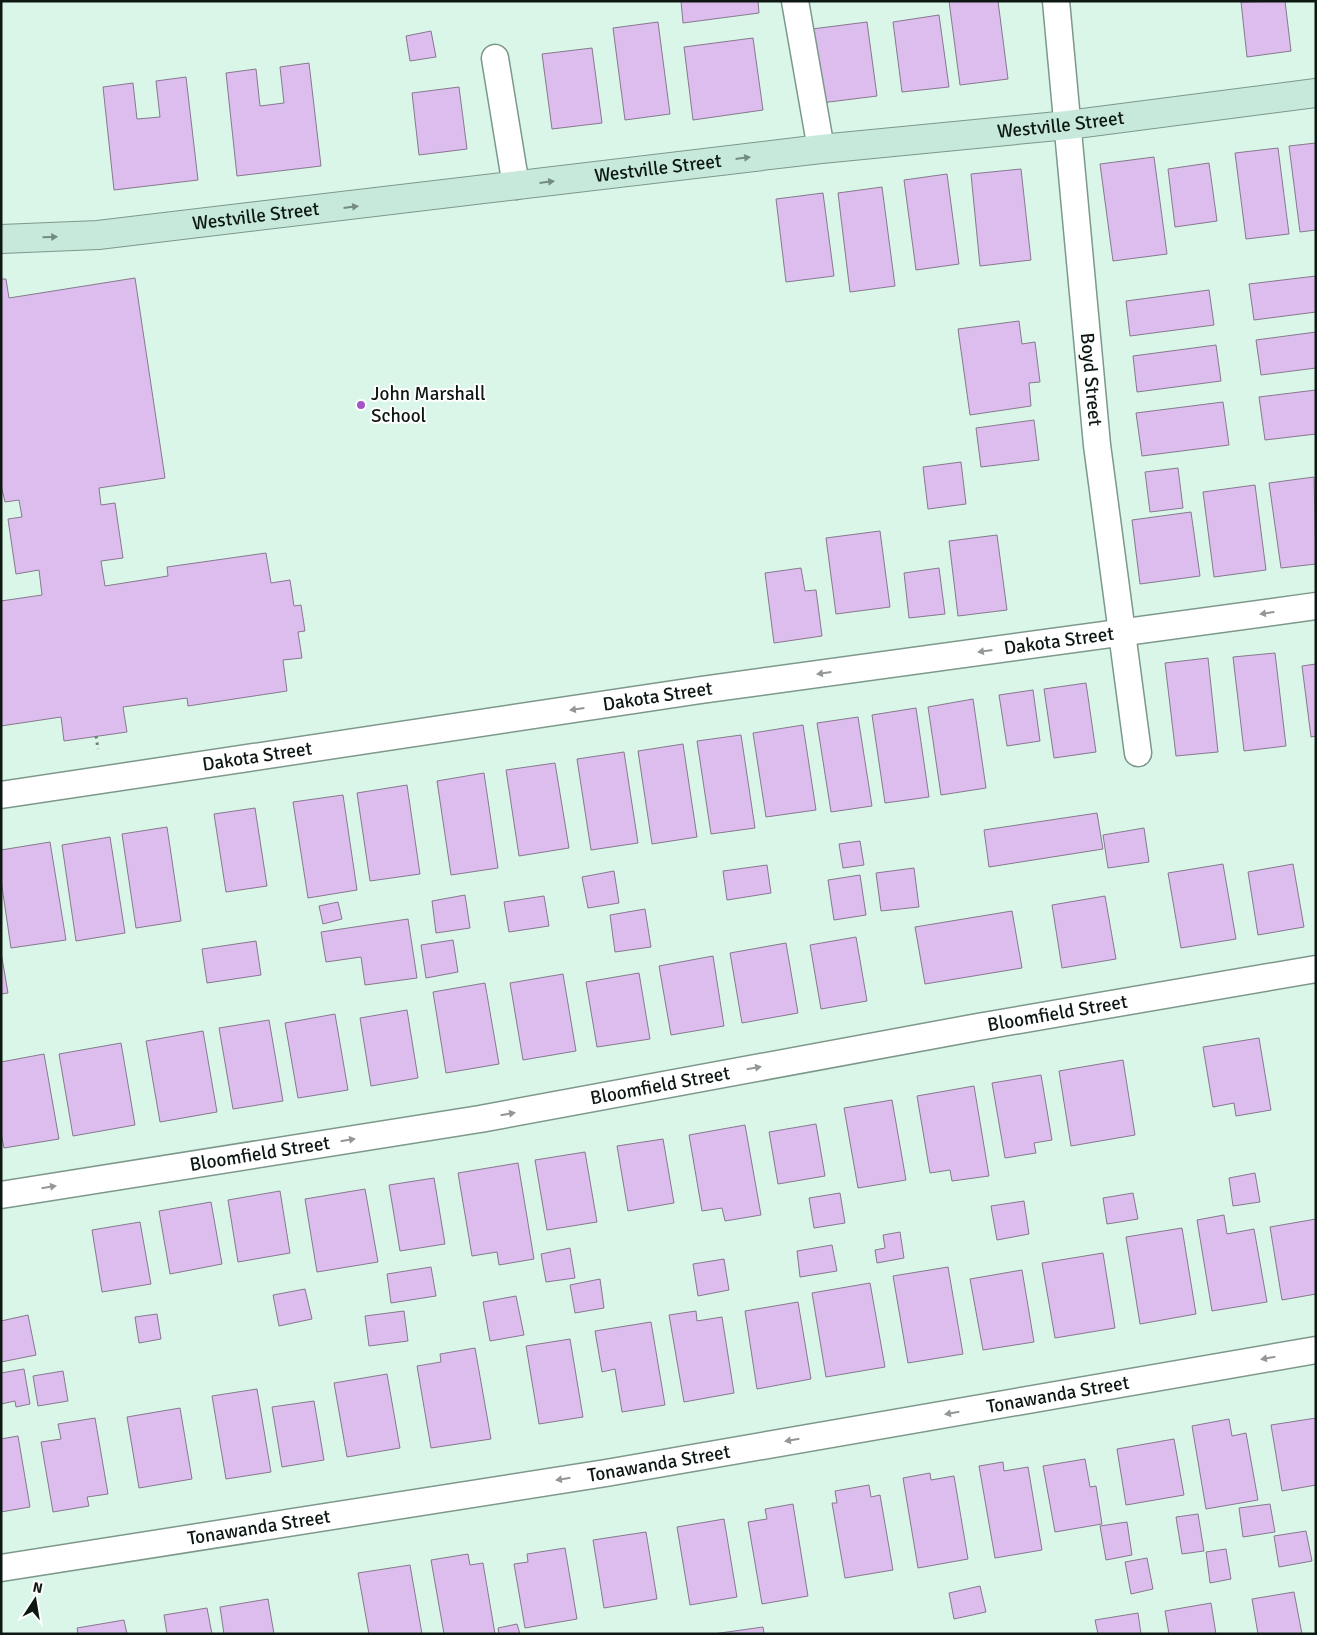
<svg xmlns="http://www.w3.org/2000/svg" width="1317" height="1635" font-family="Signika,sans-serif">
	<rect width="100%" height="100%" fill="#d9f6e8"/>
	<g fill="#dcbded" stroke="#87798e">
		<polygon points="681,1 758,1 759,13 683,23"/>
		<polygon points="949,1 998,1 1008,79 960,85"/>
		<polygon points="1285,1 1291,51 1247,57 1241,2"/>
		<polygon points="939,15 949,87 902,92 893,22"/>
		<polygon points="658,22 670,114 625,120 613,28"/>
		<polygon points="867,22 877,96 821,103 812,29"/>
		<polygon points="431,31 436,57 410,61 406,36"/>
		<polygon points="753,38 763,110 693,120 684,47"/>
		<polygon points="592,48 602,123 552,129 542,54"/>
		<polygon points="309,63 321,166 237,176 226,73 256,69 260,106 284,103 280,67"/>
		<polygon points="186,77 198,180 114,190 103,87 133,83 137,119 149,118 160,117 156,81"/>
		<polygon points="459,87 467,149 419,155 412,93"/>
		<polygon points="1316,143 1316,230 1300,232 1289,146"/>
		<polygon points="1278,148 1289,234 1246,239 1235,153"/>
		<polygon points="1154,157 1167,254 1113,261 1100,164"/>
		<polygon points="1209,163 1217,221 1175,227 1168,169"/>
		<polygon points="1021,169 1031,260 980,266 971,174"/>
		<polygon points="947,174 959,264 916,270 904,180"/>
		<polygon points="882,187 895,286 850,292 838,193"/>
		<polygon points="823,193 834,276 786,282 776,199"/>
		<polygon points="1316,276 1316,312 1254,320 1249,284"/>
		<polygon points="135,278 165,478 99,488 101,505 115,503 123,558 101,561 105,586 168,576 167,567 266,553 271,583 290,580 294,606 301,605 305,631 298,632 302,658 283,660 287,691 188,706 187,698 123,707 127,732 64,741 61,717 1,726 1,601 42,595 39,570 16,574 8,519 22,517 19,500 5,502 1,485 1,279 6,279 9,298"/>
		<polygon points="1209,290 1214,325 1130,336 1126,301"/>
		<polygon points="1019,321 1022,344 1035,342 1040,382 1029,383 1031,406 970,415 958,329"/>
		<polygon points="1316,332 1316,368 1261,375 1256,340"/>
		<polygon points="1216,345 1221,381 1137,392 1133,356"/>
		<polygon points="1316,390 1316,434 1265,440 1259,397"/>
		<polygon points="1223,402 1229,445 1142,456 1136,413"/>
		<polygon points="1034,420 1039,460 981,467 976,428"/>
		<polygon points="961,462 966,504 928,509 923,467"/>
		<polygon points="1178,468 1183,508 1150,512 1145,472"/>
		<polygon points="1314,477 1316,564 1281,568 1269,483"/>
		<polygon points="1255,485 1266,570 1214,577 1203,492"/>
		<polygon points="1191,512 1200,576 1140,584 1132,520"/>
		<polygon points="880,531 890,607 836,614 826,538"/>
		<polygon points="997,535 1007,610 958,616 949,541"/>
		<polygon points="801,568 805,591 816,590 822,636 774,643 765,573"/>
		<polygon points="939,568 945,614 909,618 904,573"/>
		<polygon points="1275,653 1286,746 1244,751 1233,657"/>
		<polygon points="1208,658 1218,752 1176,756 1165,663"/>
		<polygon points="1316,664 1316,736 1311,737 1302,666"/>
		<polygon points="1086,683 1096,752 1054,758 1044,689"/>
		<polygon points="1033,690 1040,741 1007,746 999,695"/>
		<polygon points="973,699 986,788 941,795 928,707"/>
		<polygon points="916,708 929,797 885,803 872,715"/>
		<polygon points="858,717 872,806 831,812 817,723"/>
		<polygon points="803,725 816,810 766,817 753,733"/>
		<polygon points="741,735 755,828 711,834 697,741"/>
		<polygon points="683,744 697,837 652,844 638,751"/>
		<polygon points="624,752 638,843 591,850 577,759"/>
		<polygon points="555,763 569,848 519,856 506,770"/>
		<polygon points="484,773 498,868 451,875 437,781"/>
		<polygon points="407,785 420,874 370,881 357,793"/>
		<polygon points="343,795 357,890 308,898 293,802"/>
		<polygon points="255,808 267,886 226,892 214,814"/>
		<polygon points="1097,813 1103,849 989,867 984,830"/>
		<polygon points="167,827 181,921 136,928 122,834"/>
		<polygon points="1144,828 1149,862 1108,868 1103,835"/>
		<polygon points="110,837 125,933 76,941 62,845"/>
		<polygon points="860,841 864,865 843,868 839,844"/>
		<polygon points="50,842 66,940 11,948 1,880 1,850"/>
		<polygon points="1223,864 1236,939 1181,948 1168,873"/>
		<polygon points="1293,864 1304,927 1258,935 1248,872"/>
		<polygon points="767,865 771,893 727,900 723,871"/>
		<polygon points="914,868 919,907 881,911 876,873"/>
		<polygon points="614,871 619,903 588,908 582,877"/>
		<polygon points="860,875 866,915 834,920 828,880"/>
		<polygon points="465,895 470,928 436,933 432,901"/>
		<polygon points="544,896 549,926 509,932 504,902"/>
		<polygon points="1105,896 1116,959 1062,968 1052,905"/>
		<polygon points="338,902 342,919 323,924 319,906"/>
		<polygon points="645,909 651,947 615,952 610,915"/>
		<polygon points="1012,911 1022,968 925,984 915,927"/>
		<polygon points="408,919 417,978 365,985 361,957 326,962 321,932"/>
		<polygon points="856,937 867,1001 821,1009 810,945"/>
		<polygon points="453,940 458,972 426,978 421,945"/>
		<polygon points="256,941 261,975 207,983 202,949"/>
		<polygon points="786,943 798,1013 742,1023 730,953"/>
		<polygon points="1,952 8,993 1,994"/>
		<polygon points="713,956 724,1026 671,1035 659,966"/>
		<polygon points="639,973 650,1039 597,1047 586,982"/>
		<polygon points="563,974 576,1051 523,1060 510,983"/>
		<polygon points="485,983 499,1064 446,1073 433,992"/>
		<polygon points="407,1010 418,1078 371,1086 360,1018"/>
		<polygon points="335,1014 348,1090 298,1098 285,1023"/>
		<polygon points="269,1020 283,1101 233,1109 219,1028"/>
		<polygon points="203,1031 217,1112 160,1122 146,1041"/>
		<polygon points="1259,1038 1271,1110 1236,1116 1234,1103 1213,1107 1203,1047"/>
		<polygon points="121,1043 135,1125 73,1136 59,1054"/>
		<polygon points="44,1054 59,1139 4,1148 1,1133 1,1062"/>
		<polygon points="1123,1060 1135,1135 1071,1146 1059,1071"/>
		<polygon points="1041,1075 1052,1140 1034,1143 1036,1153 1005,1158 992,1083"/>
		<polygon points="974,1086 989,1176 952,1181 950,1170 930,1173 917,1096"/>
		<polygon points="892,1100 906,1180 858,1188 844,1108"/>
		<polygon points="816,1124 825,1176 778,1184 769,1132"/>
		<polygon points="745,1125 761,1215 725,1221 722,1208 702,1211 689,1135"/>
		<polygon points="663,1139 674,1203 628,1211 617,1146"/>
		<polygon points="585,1152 597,1222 547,1230 535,1160"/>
		<polygon points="518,1163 534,1259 499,1265 497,1252 472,1256 458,1173"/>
		<polygon points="1255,1173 1260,1202 1233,1206 1229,1178"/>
		<polygon points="434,1178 445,1244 400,1251 389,1185"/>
		<polygon points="365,1189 378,1262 317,1272 305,1199"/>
		<polygon points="280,1191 290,1253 238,1262 228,1200"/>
		<polygon points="840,1193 845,1223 814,1228 809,1198"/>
		<polygon points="1133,1193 1138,1219 1107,1224 1103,1198"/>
		<polygon points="1024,1201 1029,1234 997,1240 991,1206"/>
		<polygon points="211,1202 222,1264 170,1274 159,1211"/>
		<polygon points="1224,1215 1227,1234 1254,1229 1267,1302 1212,1311 1197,1220"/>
		<polygon points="1316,1219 1316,1294 1282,1300 1270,1227"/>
		<polygon points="140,1222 151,1284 102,1292 92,1230"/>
		<polygon points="1182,1228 1196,1314 1140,1324 1126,1237"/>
		<polygon points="900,1232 904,1258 877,1263 875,1250 885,1248 883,1235"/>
		<polygon points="832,1245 837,1271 800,1277 797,1251"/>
		<polygon points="570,1248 575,1278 546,1282 541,1254"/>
		<polygon points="1103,1253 1115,1328 1055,1338 1042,1263"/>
		<polygon points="724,1259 729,1290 698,1296 693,1264"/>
		<polygon points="431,1267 436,1296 391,1303 387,1274"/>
		<polygon points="948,1267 963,1354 908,1363 893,1276"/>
		<polygon points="1022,1270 1034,1342 983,1350 970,1279"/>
		<polygon points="600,1279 604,1308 575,1313 570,1285"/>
		<polygon points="870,1283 885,1367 826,1377 812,1293"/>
		<polygon points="305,1289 312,1319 279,1326 273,1295"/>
		<polygon points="516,1296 524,1335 490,1341 483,1302"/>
		<polygon points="798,1302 811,1379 757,1389 745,1311"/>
		<polygon points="404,1311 408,1341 369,1346 365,1316"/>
		<polygon points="696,1311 697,1321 722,1317 734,1393 684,1402 669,1315"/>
		<polygon points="157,1314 161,1339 139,1343 135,1317"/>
		<polygon points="28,1315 36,1355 1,1362 1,1321"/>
		<polygon points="651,1322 665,1405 622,1412 615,1369 602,1372 595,1331"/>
		<polygon points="570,1339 583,1417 539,1424 526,1346"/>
		<polygon points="475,1348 491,1439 431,1448 417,1366 441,1362 440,1354"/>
		<polygon points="24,1369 30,1404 16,1407 15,1401 1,1404 1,1373"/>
		<polygon points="63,1371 68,1401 38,1406 33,1376"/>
		<polygon points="387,1374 400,1448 347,1457 334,1383"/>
		<polygon points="257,1389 271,1472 226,1479 212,1396"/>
		<polygon points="314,1401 324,1460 282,1467 272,1407"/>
		<polygon points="180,1408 192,1479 139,1488 127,1417"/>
		<polygon points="95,1418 108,1494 87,1497 89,1506 53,1512 41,1442 61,1439 58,1424"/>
		<polygon points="1316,1418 1316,1485 1282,1491 1271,1425"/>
		<polygon points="1229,1419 1232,1436 1246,1433 1258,1500 1206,1509 1192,1426"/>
		<polygon points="18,1436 30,1507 1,1512 1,1439"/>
		<polygon points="1174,1439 1184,1495 1126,1505 1117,1449"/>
		<polygon points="1085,1459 1090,1487 1096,1486 1102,1524 1055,1532 1043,1466"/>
		<polygon points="1003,1462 1004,1471 1028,1467 1042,1550 995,1558 979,1466"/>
		<polygon points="930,1473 931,1480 954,1476 968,1559 918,1568 903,1478"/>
		<polygon points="869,1485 871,1497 880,1495 893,1570 845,1578 832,1503 837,1503 835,1491"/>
		<polygon points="793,1504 808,1596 762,1604 748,1522 767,1519 765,1509"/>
		<polygon points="1270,1504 1275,1532 1243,1537 1239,1508"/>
		<polygon points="1198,1514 1204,1551 1182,1554 1176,1517"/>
		<polygon points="724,1519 737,1597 690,1605 677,1527"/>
		<polygon points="1127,1522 1132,1555 1106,1560 1100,1526"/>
		<polygon points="1306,1531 1312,1561 1279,1567 1274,1536"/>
		<polygon points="646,1532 657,1599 604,1608 593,1540"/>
		<polygon points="565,1548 577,1619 525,1628 514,1564 528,1562 527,1554"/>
		<polygon points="1226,1549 1231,1579 1210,1583 1206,1552"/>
		<polygon points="468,1554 470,1565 483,1563 495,1634 444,1634 431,1560"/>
		<polygon points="1147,1558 1153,1589 1131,1594 1125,1562"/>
		<polygon points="410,1565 422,1634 369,1634 358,1573"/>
		<polygon points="980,1586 986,1612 954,1619 949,1593"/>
		<polygon points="1294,1592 1302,1634 1258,1634 1252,1599"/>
		<polygon points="268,1599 274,1634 224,1634 220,1607"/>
		<polygon points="1211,1603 1216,1634 1169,1634 1165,1611"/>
		<polygon points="207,1608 212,1634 167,1634 164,1615"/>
		<polygon points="1138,1613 1141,1634 1098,1634 1095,1620"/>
		<polygon points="124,1620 127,1634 78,1634 77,1628"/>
		<polygon points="517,1624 520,1634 499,1634 498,1628"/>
		<polygon points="763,1627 764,1634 713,1634"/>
	</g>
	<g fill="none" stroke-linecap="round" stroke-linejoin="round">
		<g stroke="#7d988b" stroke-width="29">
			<g id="street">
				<polyline points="795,1 821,149"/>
				<path id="s1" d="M1056 1 1097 445 1138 753"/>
				<polyline points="495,58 516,186"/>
				<path id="s2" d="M1 795 701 690 1316 606"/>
				<path id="s3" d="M1 1195 480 1119 978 1027 1316 969"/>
				<path id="s4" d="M1 1568 606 1473 1316 1350"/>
			</g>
		</g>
		<g stroke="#7d988b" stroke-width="30">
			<g id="secondary">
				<path id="s5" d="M1 239 98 235 821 149 1068 125 1316 93"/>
			</g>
		</g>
		<polyline stroke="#6c7f76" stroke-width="3" stroke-dasharray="2.5 4" stroke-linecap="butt" points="96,736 98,749"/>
		<use href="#street" stroke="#fff" stroke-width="26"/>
		<use href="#secondary" stroke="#c6e9dc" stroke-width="28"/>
	</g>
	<defs><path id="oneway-solid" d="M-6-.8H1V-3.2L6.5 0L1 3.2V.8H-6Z" transform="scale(1.25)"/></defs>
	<g fill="#738b82">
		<use href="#oneway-solid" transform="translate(743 158) rotate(-7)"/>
		<use href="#oneway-solid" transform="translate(547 182) rotate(-7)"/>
		<use href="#oneway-solid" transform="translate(351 207) rotate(-7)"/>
		<use href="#oneway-solid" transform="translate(50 237) rotate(-2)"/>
	</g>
	<g fill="#939795">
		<use href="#oneway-solid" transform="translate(1267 613) rotate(172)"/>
		<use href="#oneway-solid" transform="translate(985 651) rotate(172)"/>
		<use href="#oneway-solid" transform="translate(824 673) rotate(172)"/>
		<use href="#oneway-solid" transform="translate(577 709) rotate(172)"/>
		<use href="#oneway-solid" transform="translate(754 1068) rotate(-10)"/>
		<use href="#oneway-solid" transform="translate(508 1114) rotate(-10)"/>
		<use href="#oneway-solid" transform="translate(348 1140) rotate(-9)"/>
		<use href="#oneway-solid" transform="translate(49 1187) rotate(-9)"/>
		<use href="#oneway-solid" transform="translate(1268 1358) rotate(170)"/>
		<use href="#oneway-solid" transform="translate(952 1413) rotate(170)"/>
		<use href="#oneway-solid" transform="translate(792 1440) rotate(170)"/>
		<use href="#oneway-solid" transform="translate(563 1479) rotate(171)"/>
	</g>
	<circle fill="#a355c7" stroke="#fff" stroke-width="2" cx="361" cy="405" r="5"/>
	<g text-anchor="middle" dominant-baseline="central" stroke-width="4" stroke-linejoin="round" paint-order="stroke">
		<g font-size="19" fill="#0e1813" stroke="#fff">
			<text stroke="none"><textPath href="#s5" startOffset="1066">Westville Street</textPath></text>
			<text stroke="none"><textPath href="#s5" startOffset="661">Westville Street</textPath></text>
			<text stroke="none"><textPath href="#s5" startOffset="256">Westville Street</textPath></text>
			<text stroke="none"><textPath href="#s1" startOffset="380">Boyd Street</textPath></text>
			<text stroke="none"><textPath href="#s2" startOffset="1069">Dakota Street</textPath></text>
			<text stroke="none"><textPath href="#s2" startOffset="664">Dakota Street</textPath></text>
			<text stroke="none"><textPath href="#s2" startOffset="259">Dakota Street</textPath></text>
			<text stroke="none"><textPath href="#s3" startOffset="1072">Bloomfield Street</textPath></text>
			<text stroke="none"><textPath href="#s3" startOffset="668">Bloomfield Street</textPath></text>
			<text stroke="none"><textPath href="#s3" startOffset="262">Bloomfield Street</textPath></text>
			<text stroke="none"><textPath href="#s4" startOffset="1071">Tonawanda Street</textPath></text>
			<text stroke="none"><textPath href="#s4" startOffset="666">Tonawanda Street</textPath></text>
			<text stroke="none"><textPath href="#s4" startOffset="261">Tonawanda Street</textPath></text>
		</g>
		<g font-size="19" fill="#0e1813" stroke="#fff" text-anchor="start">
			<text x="371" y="394">John Marshall<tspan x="371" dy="22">School</tspan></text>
		</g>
	</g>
	<rect width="1317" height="1635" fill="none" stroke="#0e1813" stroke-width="5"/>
	<g transform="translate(35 1600) rotate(12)" stroke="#ffffff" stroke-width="4" paint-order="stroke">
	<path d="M0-4L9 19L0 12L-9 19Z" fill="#0e1813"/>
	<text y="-8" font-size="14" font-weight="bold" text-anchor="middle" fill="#0e1813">N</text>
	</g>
</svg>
